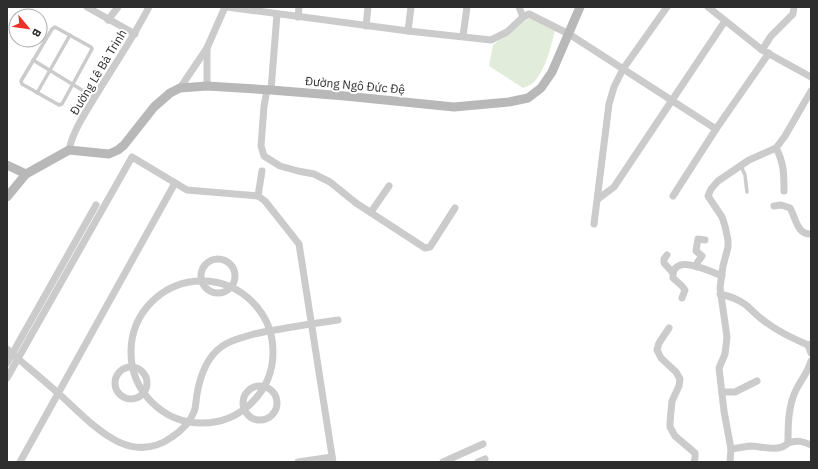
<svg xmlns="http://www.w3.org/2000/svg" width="818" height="469" font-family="'IBM Plex Sans',sans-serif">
	<rect width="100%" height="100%" fill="#fff"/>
	<path fill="#e2ecdb" d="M530 18 555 30C551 47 546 69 534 82 531 85 527 86 523 88L489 66 493 45 522 22Z"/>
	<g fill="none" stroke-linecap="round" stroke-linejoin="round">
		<g stroke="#cbcbcb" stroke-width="3.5">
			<polygon points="55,27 91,47 92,49 62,104 59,105 22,84 21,81 52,29"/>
			<polyline points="33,60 95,98"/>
			<polyline points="37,93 70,35"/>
			<polyline points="741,166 745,175 747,192"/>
		</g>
		<g stroke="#cbcbcb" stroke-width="7">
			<polyline points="87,7 135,34"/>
			<polyline points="227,7 408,31 491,40 507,32 523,17 529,14 569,34 716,129"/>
			<polyline points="519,7 523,17"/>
			<polyline points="708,7 762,50 811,77"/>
			<polyline points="298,17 299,7"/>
			<polyline points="108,20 118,7"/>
			<polyline points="366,26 368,7"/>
			<polyline points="408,31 411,7"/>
			<polyline points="463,36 467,7"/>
			<polyline points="207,48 207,86"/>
			<polyline points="762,50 771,36 793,14 794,7"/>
			<polyline points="180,88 207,48 225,7"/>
			<polyline points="267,90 264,106 261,146 264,156 280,166 298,171 314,174 330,182 356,203 425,248 430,247 455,208"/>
			<polyline points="271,90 277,14"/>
			<path d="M776 148C784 163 784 174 784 191"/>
			<path d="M69 150C73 131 85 113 95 97 113 67 133 38 149 7"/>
			<polyline points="258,196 262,171"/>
			<polyline points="673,196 716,129 769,53"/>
			<polyline points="598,199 614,187 725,21"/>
			<path d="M774 206 781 205 790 208C796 218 797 235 811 234"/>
			<polyline points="371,212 389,186"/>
			<polyline points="594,224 609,104 614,87 623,69 667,7"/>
			<polyline points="667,255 664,259 664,263 673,273"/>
			<circle cx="218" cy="276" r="17"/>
			<polyline points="697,267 697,263 702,256 696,251 698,239 705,240"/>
			<circle cx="202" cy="352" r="71"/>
			<path d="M720 294C729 296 738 299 746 305 753 311 759 318 767 323 779 332 794 339 808 345L811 344"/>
			<path d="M682 298 685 290 682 286 673 278C671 252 710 271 722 276"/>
			<polyline points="669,328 659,343 657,350 661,358 676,372 680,379 679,386 672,401 670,422 670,427 675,436 695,453 695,458 694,462"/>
			<polyline points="808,345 811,353"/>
			<path d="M7 349C24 364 41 378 58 393 89 420 127 469 172 437 181 431 190 422 194 412 196 407 196 400 197 394 200 377 206 358 221 347 231 339 242 338 254 334 282 328 310 324 338 320"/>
			<polyline points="7,363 96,205"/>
			<circle cx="131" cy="383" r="16"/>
			<polyline points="7,378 132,157 187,190 258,196 265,201 299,244 333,462"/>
			<circle cx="260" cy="403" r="17"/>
			<polyline points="722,392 735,392 757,381"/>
			<path d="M788 443C797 440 802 441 811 445"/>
			<path d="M731 449C737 448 744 447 750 446 763 446 778 453 788 443 788 426 788 406 796 390 801 380 808 372 811 361"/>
			<polyline points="20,462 175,183"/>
			<polyline points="298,462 332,457"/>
			<polyline points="443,462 483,444"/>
			<polyline points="478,462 485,459"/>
			<polyline points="730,462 731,449 724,411 719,368 725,354 727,337 720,288 723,266 728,247 728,240 725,226 722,217 708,196 711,189 718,181 749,160 776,148 785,136 811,91"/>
		</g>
		<g stroke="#b8b8b8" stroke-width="9">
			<polyline points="7,165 26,174"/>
			<polyline points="7,197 26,174 69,150 109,154 118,150 124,145 154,107 170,93 180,88 207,86 271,90 345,96 454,107 509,102 528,98 541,88 552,72 580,7"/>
		</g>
	</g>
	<g text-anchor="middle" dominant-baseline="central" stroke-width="4" stroke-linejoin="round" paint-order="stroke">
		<g font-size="12" fill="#2e2e2e" stroke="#fff">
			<text transform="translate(98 72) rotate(-59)">Đường Lê Bá Trinh</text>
			<text transform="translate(355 85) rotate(5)">Đường Ngô Đức Đệ</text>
		</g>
	</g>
	<rect width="818" height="469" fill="none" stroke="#2e2e2e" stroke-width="16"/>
	<g transform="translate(28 28) rotate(119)"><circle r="19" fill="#ffffff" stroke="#ababab"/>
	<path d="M0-3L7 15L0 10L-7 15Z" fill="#ec3129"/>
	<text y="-6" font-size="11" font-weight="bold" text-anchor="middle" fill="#2e2e2e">B</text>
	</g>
</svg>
